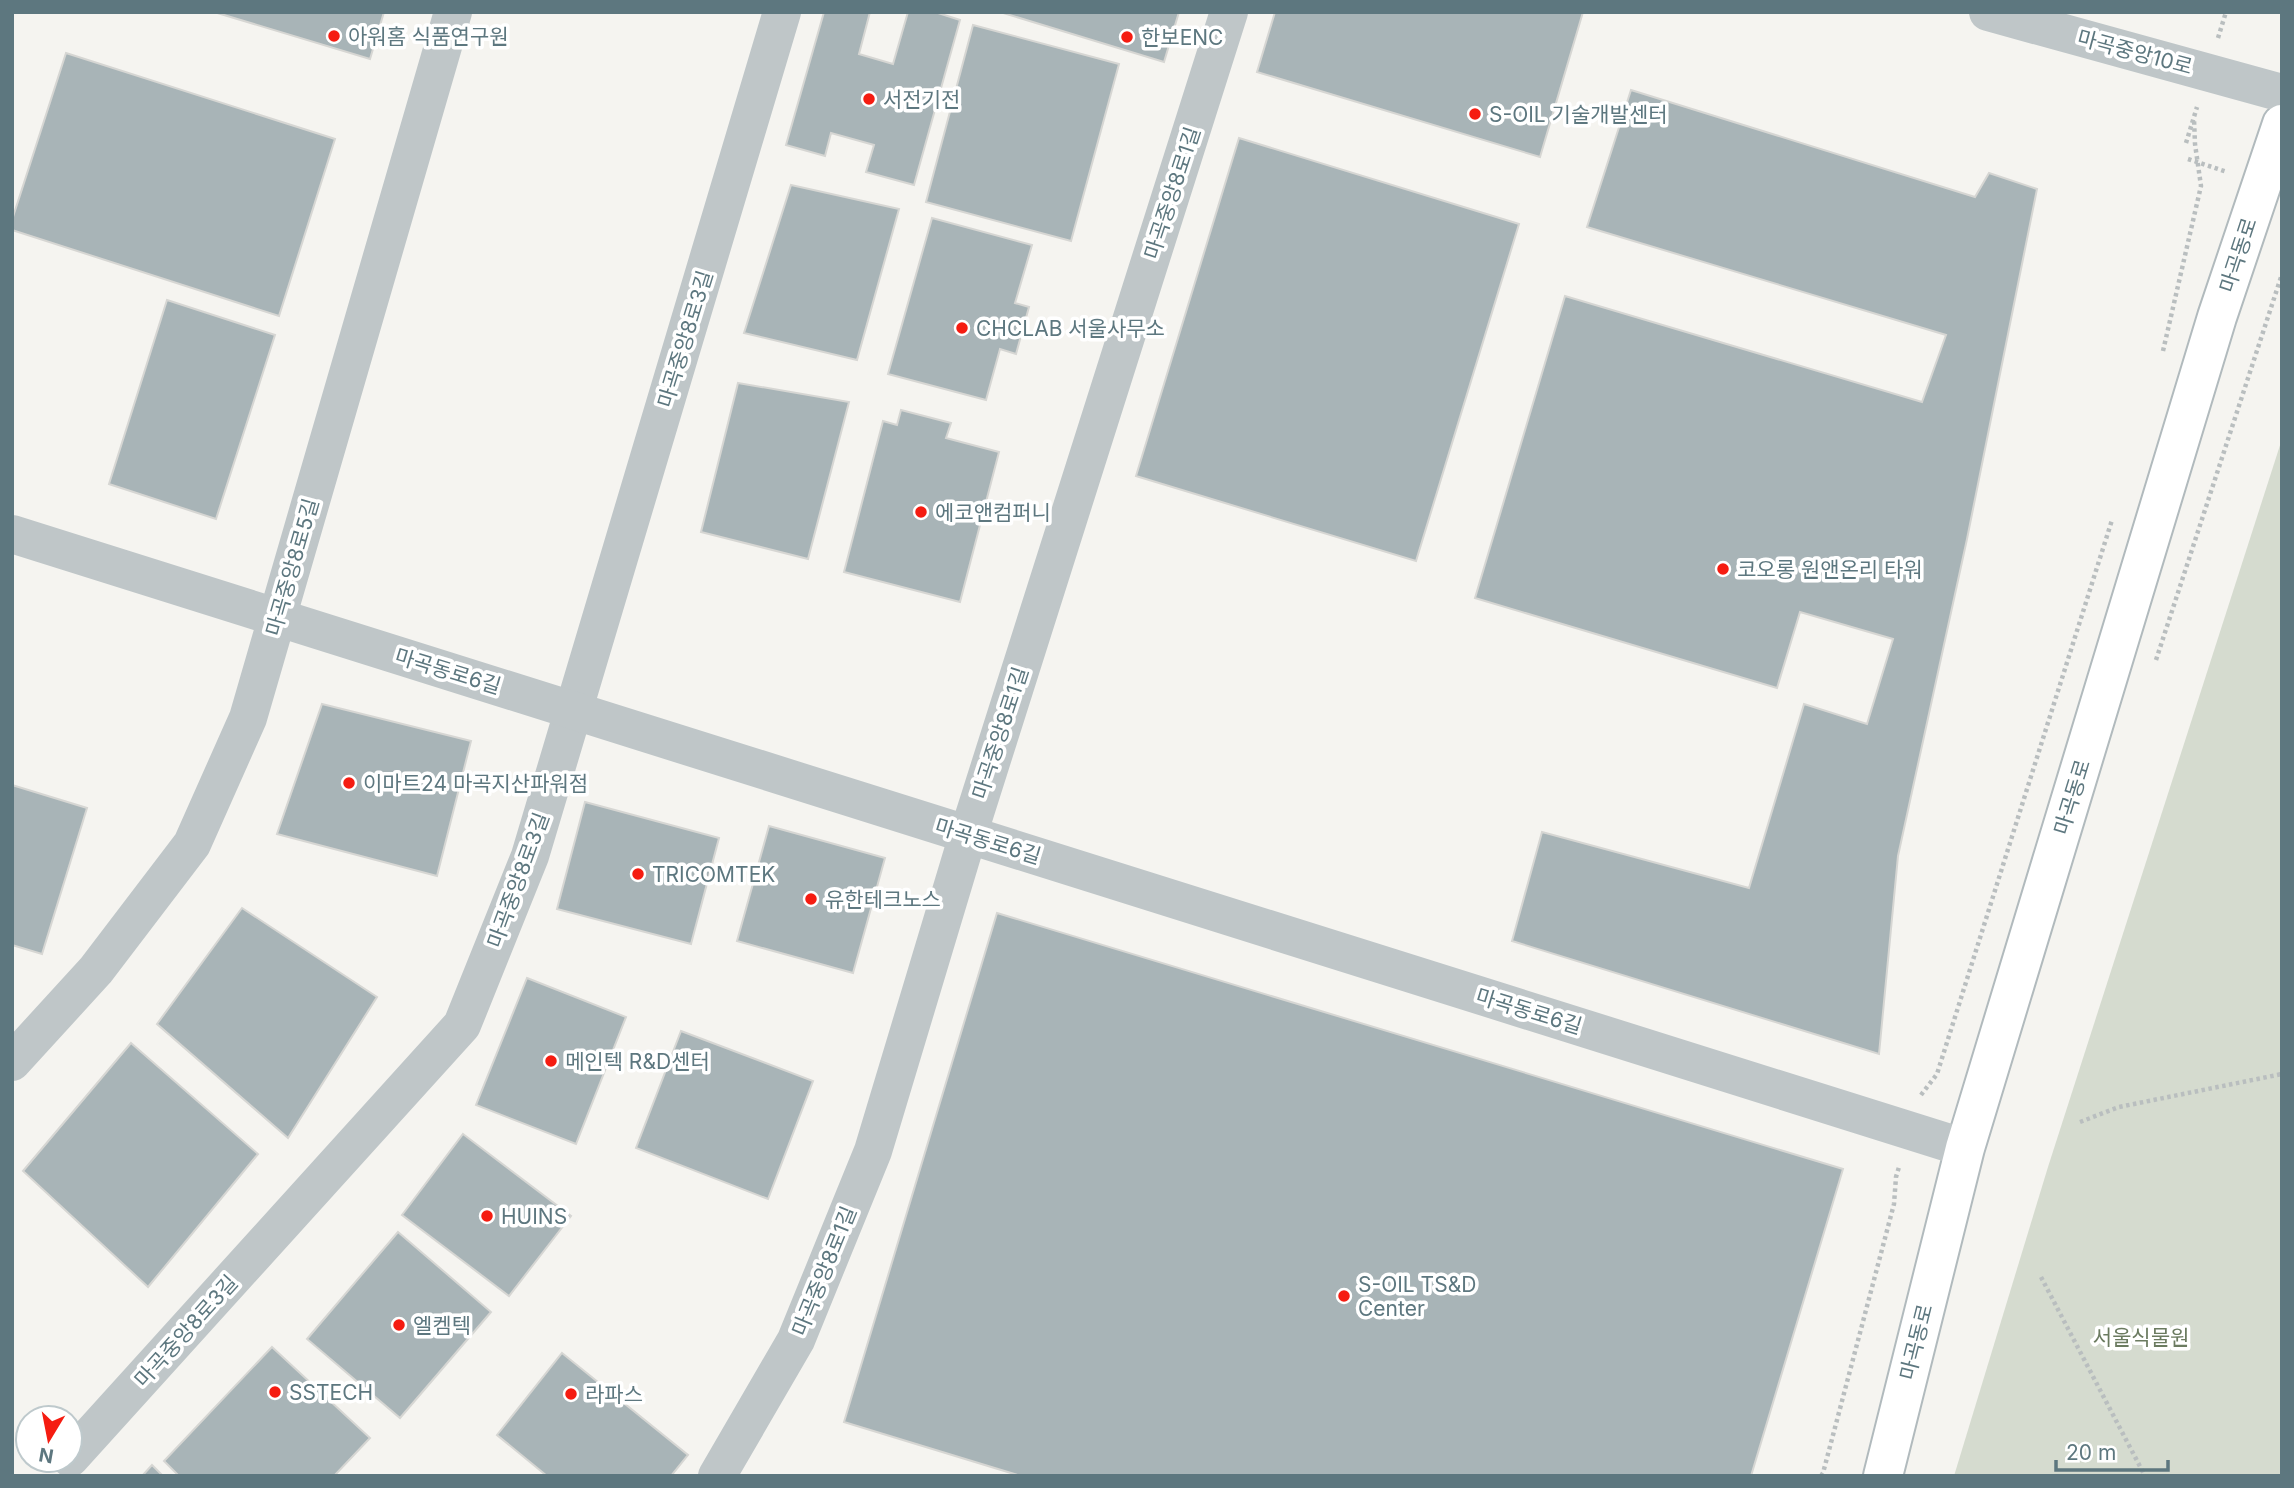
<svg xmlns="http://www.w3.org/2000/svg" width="2294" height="1488" font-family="Inter,'Noto Sans KR',sans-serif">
	<rect width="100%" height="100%" fill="#f5f4f0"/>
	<polygon fill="#d5dbcf" points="2282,439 2282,1476 1954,1476 2048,1167"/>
	<g fill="#a8b4b7" stroke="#d6d6d3" stroke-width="2">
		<polygon points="214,12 384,12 370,59"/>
		<polygon points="824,12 870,12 859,54 893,64 908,12 935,12 960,20 914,185 866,172 874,145 831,133 825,156 786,145"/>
		<polygon points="1000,12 1179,12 1164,62"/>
		<polygon points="1275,12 1583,12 1540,157 1257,72"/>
		<polygon points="973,25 1119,64 1071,241 926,202"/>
		<polygon points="66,53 335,139 279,316 12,230 12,220"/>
		<polygon points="1631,90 1975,197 1989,173 2037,189 1967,539 1898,856 1879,1054 1512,941 1542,832 1749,888 1804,704 1867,724 1893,639 1800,612 1777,688 1475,598 1565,296 1922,402 1946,335 1587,227"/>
		<polygon points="1239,138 1519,224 1416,561 1136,476"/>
		<polygon points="791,185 899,209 857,360 744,333"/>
		<polygon points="932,218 1032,245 1015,303 1029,307 1016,354 1000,349 986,400 888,374"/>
		<polygon points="167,300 275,335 216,519 109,484"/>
		<polygon points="738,383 849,402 808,559 701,532"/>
		<polygon points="901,410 951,423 946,438 999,452 960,602 844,572 883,421 897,425"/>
		<polygon points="322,704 471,741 437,876 277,834"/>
		<polygon points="12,785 87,808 42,954 12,945"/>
		<polygon points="585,802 719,838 691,944 557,909"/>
		<polygon points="769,826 885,858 853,973 737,941"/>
		<polygon points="242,908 377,997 288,1138 157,1024"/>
		<polygon points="997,913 1843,1169 1751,1476 1021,1476 844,1422"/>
		<polygon points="527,978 626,1017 576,1144 476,1105"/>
		<polygon points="681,1031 813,1081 768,1199 636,1148"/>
		<polygon points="131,1043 258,1154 148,1287 23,1171"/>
		<polygon points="463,1134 571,1216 509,1296 402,1215"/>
		<polygon points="398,1232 491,1312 400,1418 307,1339"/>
		<polygon points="272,1347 370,1438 334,1476 179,1476 164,1461"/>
		<polygon points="562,1353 688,1455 671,1476 547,1476 497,1435"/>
		<polygon points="152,1465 163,1476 142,1476"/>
	</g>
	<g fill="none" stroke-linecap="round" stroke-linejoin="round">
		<g stroke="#b1babd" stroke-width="42">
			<polyline id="secondary" points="1883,1476 1965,1148 2217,317 2282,124"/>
		</g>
		<g stroke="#b9bebf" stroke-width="4.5" stroke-dasharray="3.5 3.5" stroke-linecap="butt">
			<polyline points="2218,38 2226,12"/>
			<polyline points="2186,143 2197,107"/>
			<polyline points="2188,159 2227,172"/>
			<polyline points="2163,351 2201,186 2195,144 2194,119"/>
			<polyline points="2156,660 2282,274"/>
			<polyline points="1921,1095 1937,1074 2112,520"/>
			<polyline points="2080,1122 2119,1107 2282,1074"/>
			<polyline points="2041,1277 2145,1476"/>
			<polyline points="1821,1476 1823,1473 1894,1204 1896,1177 1899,1167"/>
		</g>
		<g stroke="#bfc6c8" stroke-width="38">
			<polyline points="12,1062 96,970 192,844 248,718 453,12"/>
			<polyline points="70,1458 462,1025 530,856 782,12"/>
		</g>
		<g stroke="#bfc6c8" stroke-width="38">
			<polyline points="1988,12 2282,93"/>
			<polyline points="12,534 1965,1148"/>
			<polyline points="717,1476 796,1340 873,1151 968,835 1229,12"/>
		</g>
		<use href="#secondary" stroke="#fff" stroke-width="38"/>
	</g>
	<g fill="#f51c11" stroke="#fff" stroke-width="2.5">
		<circle cx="334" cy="36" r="7"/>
		<circle cx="1127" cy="37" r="7"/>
		<circle cx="869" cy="99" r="7"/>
		<circle cx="1475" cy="114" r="7"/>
		<circle cx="962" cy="328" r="7"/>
		<circle cx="921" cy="512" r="7"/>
		<circle cx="1723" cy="569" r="7"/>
		<circle cx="349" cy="783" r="7"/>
		<circle cx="638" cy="874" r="7"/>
		<circle cx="811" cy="899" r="7"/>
		<circle cx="551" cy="1061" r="7"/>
		<circle cx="487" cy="1216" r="7"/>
		<circle cx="1344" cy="1296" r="7"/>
		<circle cx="399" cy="1325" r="7"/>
		<circle cx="275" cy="1392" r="7"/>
		<circle cx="571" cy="1394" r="7"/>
	</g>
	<g text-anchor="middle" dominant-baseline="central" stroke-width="7" stroke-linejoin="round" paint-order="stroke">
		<g font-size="21" fill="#5d777f" stroke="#fff" text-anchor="start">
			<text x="348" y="36">아워홈 식품연구원</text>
			<text x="1141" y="37">한보ENC</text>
			<text x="883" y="99">서전기전</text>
			<text x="1489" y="114">S-OIL 기술개발센터</text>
			<text x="976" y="328">CHCLAB 서울사무소</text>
			<text x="935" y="512">에코앤컴퍼니</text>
			<text x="1737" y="569">코오롱 원앤온리 타워</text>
			<text x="363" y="783">이마트24 마곡지산파워점</text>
			<text x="652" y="874">TRICOMTEK</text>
			<text x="825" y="899">유한테크노스</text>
			<text x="565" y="1061">메인텍 R&amp;D센터</text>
			<text x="501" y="1216">HUINS</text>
			<text x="1358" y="1284">S-OIL TS&amp;D<tspan x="1358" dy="24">Center</tspan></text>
			<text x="413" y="1325">엘켐텍</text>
			<text x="289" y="1392">SSTECH</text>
			<text x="585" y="1394">라파스</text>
		</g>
		<g font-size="21" fill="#5d777f" stroke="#fff">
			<text transform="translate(2135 52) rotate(15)">마곡중앙10로</text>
			<text transform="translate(1172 193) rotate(-72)">마곡중앙8로1길</text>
			<text transform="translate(2238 255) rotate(-72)">마곡동로</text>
			<text transform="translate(685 339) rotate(-73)">마곡중앙8로3길</text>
			<text transform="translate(292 567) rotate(-74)">마곡중앙8로5길</text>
			<text transform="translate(448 671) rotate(17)">마곡동로6길</text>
			<text transform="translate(1000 733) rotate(-72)">마곡중앙8로1길</text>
			<text transform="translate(2072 797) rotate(-73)">마곡동로</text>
			<text transform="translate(988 841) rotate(17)">마곡동로6길</text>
			<text transform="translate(518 880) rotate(-70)">마곡중앙8로3길</text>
			<text transform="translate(1529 1011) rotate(17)">마곡동로6길</text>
			<text transform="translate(824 1271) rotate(-68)">마곡중앙8로1길</text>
			<text transform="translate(186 1331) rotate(-48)">마곡중앙8로3길</text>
			<text transform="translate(1916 1342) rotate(-76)">마곡동로</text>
		</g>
		<g font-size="21" fill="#6b7b60" stroke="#fff">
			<text x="2141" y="1337">서울식물원</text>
		</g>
	</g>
	<rect width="2294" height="1488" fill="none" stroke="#5d777f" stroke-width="28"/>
	<g transform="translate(49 1439) rotate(190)"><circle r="33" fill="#ffffff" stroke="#bec9cc" stroke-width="2"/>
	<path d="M0-5L12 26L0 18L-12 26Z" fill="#f51c11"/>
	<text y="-10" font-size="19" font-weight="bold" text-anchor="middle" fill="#5d777f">N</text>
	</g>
	<path d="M2056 1460v10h112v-10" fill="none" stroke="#5d777f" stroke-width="3.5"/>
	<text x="2066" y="1460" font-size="21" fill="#5d777f" stroke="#ffffff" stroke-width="5" paint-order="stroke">20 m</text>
</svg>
